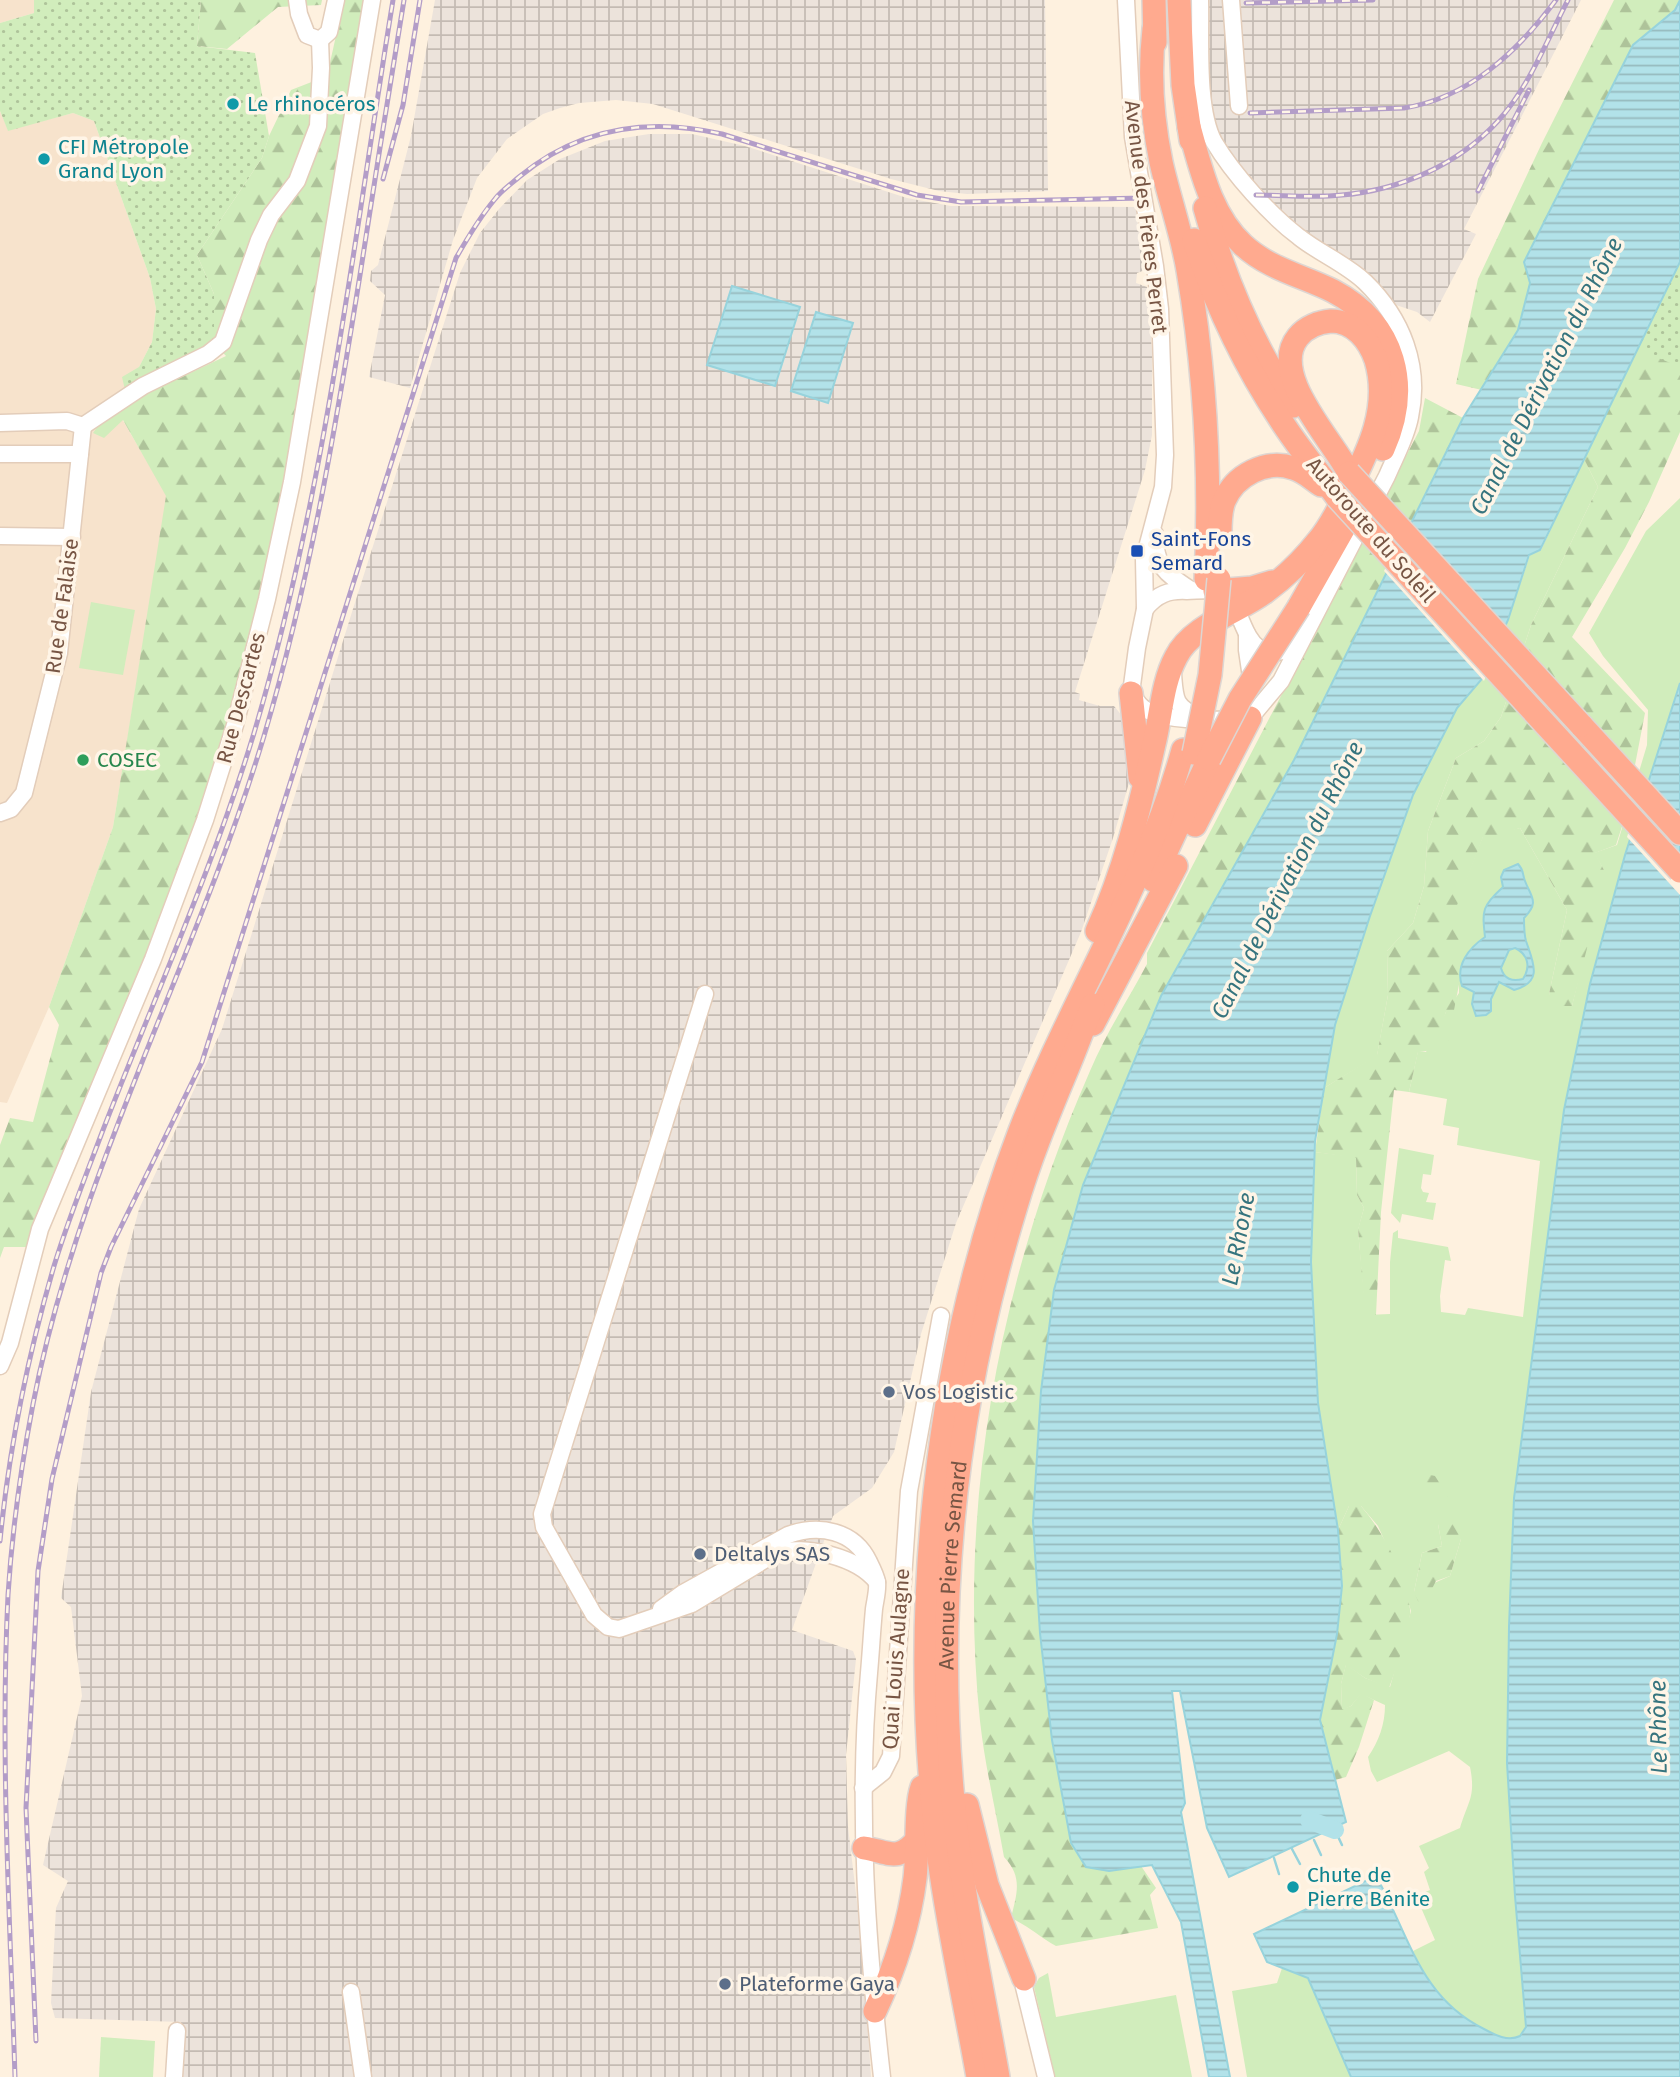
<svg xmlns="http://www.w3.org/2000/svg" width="1680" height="2077" font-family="'Fira Sans',sans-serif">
	<defs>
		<pattern id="industrial-grid" width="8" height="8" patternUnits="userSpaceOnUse" patternTransform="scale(1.75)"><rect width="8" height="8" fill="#ece3db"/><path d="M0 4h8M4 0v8" fill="none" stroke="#c4bbb3"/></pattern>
		<pattern id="forest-firs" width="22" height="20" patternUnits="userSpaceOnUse" patternTransform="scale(1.75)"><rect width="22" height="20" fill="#d1edbc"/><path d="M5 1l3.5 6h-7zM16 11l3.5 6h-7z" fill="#aec39a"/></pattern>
		<pattern id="park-dots" width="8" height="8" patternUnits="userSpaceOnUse" patternTransform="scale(1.75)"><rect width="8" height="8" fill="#d1edbc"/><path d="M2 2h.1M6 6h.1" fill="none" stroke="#aec39a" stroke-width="1.8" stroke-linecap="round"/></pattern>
		<pattern id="water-rules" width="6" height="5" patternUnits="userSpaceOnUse" patternTransform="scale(1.75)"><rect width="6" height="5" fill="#b2e2e9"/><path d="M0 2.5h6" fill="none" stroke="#96babe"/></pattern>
	</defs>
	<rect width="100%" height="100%" fill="#fef1df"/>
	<g fill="#f7e3cc">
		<polygon points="0,0 34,0 34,13 0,23"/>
		<polygon points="0,111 8,130 73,113 94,121 150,278 156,309 152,342 139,367 127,401 104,437 122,419 167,496 113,827 49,1007 7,1103 0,1102"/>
	</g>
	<g fill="url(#industrial-grid)">
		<polygon points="435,0 1045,0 1048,191 967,194 939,191 891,179 653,104 616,100 579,103 560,108 543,114 507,139 477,178 453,240 410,388 369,377 385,295 370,281 371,271 378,265 411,136"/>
		<polygon points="1206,0 1581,0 1464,229 1476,234 1430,322 1417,312 1396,305 1380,286 1358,267 1324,247 1296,226 1271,203 1229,151 1214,128 1207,102"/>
		<polygon points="649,134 692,134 745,146 907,198 951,206 1137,207 1145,270 1137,273 1136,283 1147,287 1152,351 1152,435 1145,470 1075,692 1080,694 1079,700 1100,706 1114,706 1123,717 1131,773 1129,783 1113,838 1081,932 956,1223 921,1334 894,1452 872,1488 833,1516 792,1630 853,1651 856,1659 846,1755 848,1827 863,1952 871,2077 178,2077 181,2022 55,2018 51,2003 56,1908 68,1881 43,1865 82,1696 71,1607 61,1598 91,1392 139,1209 222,1029 352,612 460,273 480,233 499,209 527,180 560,159 605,141"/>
	</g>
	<g fill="#d1edbc" fill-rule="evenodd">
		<polygon points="1584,459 1598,487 1531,625 1501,717 1484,741 1456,758 1428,831 1424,886 1413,923 1387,951 1388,995 1377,1056 1324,1088 1335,1025 1370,916 1413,795 1457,708 1481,680 1508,620 1530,555 1541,550"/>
		<path d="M1680 498V683L1625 855 1590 984 1564 1110 1514 1498 1509 1627 1507 1763 1527 2022C1524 2066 1454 2011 1441 1997 1428 1983 1421 1969 1413 1951L1435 1940 1416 1896 1430 1890 1424 1872 1429 1868 1419 1846 1460 1828C1468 1801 1476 1797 1470 1767L1449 1751 1377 1782 1371 1771 1368 1757C1379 1741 1385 1724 1385 1705L1361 1694 1351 1706 1342 1710 1341 1684 1346 1664 1365 1678 1390 1687 1411 1611 1400 1575 1378 1526 1361 1506H1349L1338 1530 1318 1403 1311 1262 1315 1152 1356 1157 1357 1195 1364 1208 1358 1230 1366 1315 1390 1314V1262L1393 1233 1398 1230V1238L1448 1247 1451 1261 1445 1260 1440 1296 1441 1312 1465 1315 1468 1308 1523 1317 1540 1161 1457 1145 1459 1128 1443 1125 1447 1099 1409 1092 1418 1051 1426 1052 1446 1012 1459 993V977L1450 921 1483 836 1520 828 1567 910 1549 994 1572 1006 1604 870 1594 853 1617 845 1647 745 1648 710 1603 656 1589 633 1646 531ZM1438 1524 1461 1539 1450 1576 1414 1592 1422 1553 1442 1546Z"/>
		<polygon points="91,602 135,610 123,675 79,668"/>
		<polygon points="1399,1148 1434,1155 1431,1175 1423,1174 1421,1188 1423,1192 1429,1193 1426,1202 1436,1203 1433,1220 1402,1214 1400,1223 1391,1213"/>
		<polygon points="1282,1968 1308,1978 1351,2077 1247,2077 1232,1991 1277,1983"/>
		<polygon points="1048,1973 1056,2017 1176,1995 1192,2077 1055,2077 1034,1987 1039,1978"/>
		<polygon points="101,2037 155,2041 153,2077 99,2077"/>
	</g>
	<g fill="url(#forest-firs)">
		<polygon points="201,0 322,0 321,5 278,7 227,49 197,46"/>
		<polygon points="344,0 368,0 294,452 262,605 199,823 30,1247 4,1247 0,1258 0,1145 10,1118 33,1122 59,1025 49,1007 113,827 166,496 123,420 104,438 93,433 108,412 226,356 214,343 214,294 197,255 262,158 269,136 291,90 327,76"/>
		<polygon points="1614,0 1680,0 1675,10 1633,45 1530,283 1518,330 1482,390 1456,384 1478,279 1542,143"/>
		<polygon points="1680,262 1680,432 1649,502 1625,548 1572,637 1645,713 1625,817 1616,845 1595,853 1604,870 1604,883 1572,1006 1557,1006 1549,994 1567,910 1520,828 1507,832 1499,845 1483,837 1451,921 1467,944 1454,1010 1446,1012 1442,1023 1449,1039 1442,1049 1418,1052 1409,1092 1394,1090 1381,1212 1376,1315 1365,1315 1358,1229 1364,1208 1357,1195 1356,1158 1315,1152 1324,1088 1377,1055 1388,995 1387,951 1413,923 1424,886 1428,831 1456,758 1484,741 1501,717 1531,625 1598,487 1584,459"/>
		<path d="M1425 398 1463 418 1294 760 1161 996 1083 1185 1033 1521 1040 1633 1052 1740 1071 1843 1086 1867 1109 1871 1141 1866 1156 1888 1150 1895 1158 1928 1056 1946C1040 1937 1028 1926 1011 1918 1017 1893 1023 1877 1004 1857 996 1812 985 1766 980 1721 957 1500 1001 1273 1090 1071 1106 1033 1128 1000 1147 964V953L1419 431Z"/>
		<polygon points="1426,1474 1435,1476 1448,1496 1437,1504 1425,1497 1420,1485"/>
		<path d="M1349 1506H1361C1384 1533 1405 1573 1410 1609 1412 1622 1395 1673 1389 1688L1365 1678 1346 1665 1341 1684 1342 1709 1351 1706 1361 1693 1374 1700 1359 1747 1346 1777 1335 1780 1320 1720 1337 1634 1338 1530Z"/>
		<polygon points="1443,1512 1458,1517 1461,1539 1450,1576 1436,1581 1424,1604 1418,1601 1414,1592 1422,1553 1442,1546 1438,1524"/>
	</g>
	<g fill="url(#park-dots)">
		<polygon points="34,0 201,0 197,46 255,53 269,136 262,158 197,255 214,294 214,343 125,390 122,377 139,367 152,342 156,309 150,278 94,121 73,113 8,131 0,111 0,23 34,13"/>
		<polygon points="1680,109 1680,367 1574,323"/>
	</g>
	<g fill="url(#water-rules)" stroke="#97d3dc" stroke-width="2" fill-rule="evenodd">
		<polygon points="1680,0 1680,262 1540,550 1529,555 1508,620 1481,680 1457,708 1413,795 1370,916 1335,1025 1315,1141 1311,1262 1318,1403 1338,1530 1342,1586 1337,1634 1320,1720 1346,1822 1229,1877 1207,1828 1180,1691 1172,1691 1185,1803 1181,1812 1230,2077 1209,2077 1181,1922 1152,1865 1109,1871 1086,1867 1071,1843 1052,1740 1040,1633 1033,1521 1041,1391 1054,1290 1083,1185 1161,996 1294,760 1463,418 1518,330 1530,283 1524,262 1633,45 1675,10"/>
		<polygon points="732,286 800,307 775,386 707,365"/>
		<polygon points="816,312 853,323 828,403 791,391"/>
		<path d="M1680 683V2077H1351L1308 1978 1267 1962 1254 1934 1376 1876C1409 1934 1419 1997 1484 2029 1495 2035 1508 2042 1520 2036L1526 2027 1515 1896 1507 1763 1509 1627 1514 1498 1564 1110 1590 984 1625 855Z"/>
		<path d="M1518 864C1524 870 1522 873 1525 881 1531 897 1540 902 1524 918 1524 926 1524 934 1526 941 1533 962 1544 982 1514 990L1499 982 1491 999V1011L1486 1015 1476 1016 1472 1004 1474 992 1462 986C1455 965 1469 948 1485 937 1482 910 1482 906 1503 887L1501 877 1504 870ZM1515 948C1528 954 1531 967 1523 979 1512 982 1504 979 1501 968L1509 950Z"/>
	</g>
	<g fill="#fef1df">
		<polygon points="1396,547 1495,655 1484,681 1384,571"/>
		<polygon points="1636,809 1680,857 1680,895 1627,837"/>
	</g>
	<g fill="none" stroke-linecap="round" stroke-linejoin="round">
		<g stroke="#97d3dc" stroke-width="2.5">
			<polyline points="1335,1830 1342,1845"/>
			<polyline points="1314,1840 1321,1855"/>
			<polyline points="1292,1849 1300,1864"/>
			<polyline points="1274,1858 1279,1874"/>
		</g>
		<polyline stroke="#b2e2e9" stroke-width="18" points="1309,1820 1335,1830"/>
		<g stroke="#e3cdba" stroke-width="19">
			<g id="minor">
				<polyline points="297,0 299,14 307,35 320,40"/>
				<path d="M1126 0 1133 137 1155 266 1160 309 1165 455 1163 487 1144 559 1145 609 1137 648 1131 693C1135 699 1139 706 1146 710 1171 722 1209 720 1236 719"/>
				<path d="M1200 0C1201 39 1196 109 1214 142 1233 174 1270 215 1299 237 1319 253 1346 264 1365 282 1402 318 1421 366 1410 417 1406 438 1395 457 1387 476L1281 681 1250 718"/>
				<polyline points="1231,0 1239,106"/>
				<polyline points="320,40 329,32 336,0"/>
				<polyline points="0,423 67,421 83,426"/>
				<polyline points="83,426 143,386 208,354 223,342 259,240 271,215 297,181 318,126 321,68 320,40"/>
				<polyline points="0,454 80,454"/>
				<path d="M1155 534C1155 567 1165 573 1191 590"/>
				<polyline points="0,536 72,537"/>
				<path d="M1145 609C1157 594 1169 590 1187 591 1196 591 1207 589 1214 591 1237 597 1239 621 1249 637 1262 660 1287 655 1302 637"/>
				<polyline points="1247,634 1247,650 1252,684"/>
				<path d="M1173 674C1175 699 1174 706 1198 717"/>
				<polyline points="0,813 11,809 24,793 59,653 83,426"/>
				<path d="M705 994 542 1514 544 1527 594 1615 608 1627 619 1629 692 1604 776 1553C804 1544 858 1557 877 1582"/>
				<polyline points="0,1366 10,1343 40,1229 153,959 205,820 235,725 267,599 292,482 372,0"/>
				<path d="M661 1609 683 1593 788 1535C819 1524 854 1530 869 1562 872 1568 876 1576 877 1582 878 1591 875 1601 874 1609 872 1630 871 1651 869 1673 857 1807 867 1943 882 2077"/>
				<polyline points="863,1788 883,1772 891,1756 909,1491 941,1316"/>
				<polyline points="1024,1979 1024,1987 1046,2077"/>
				<polyline points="351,1992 363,2077"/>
				<polyline points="174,2077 177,2031"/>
			</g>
		</g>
		<g stroke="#ded6d2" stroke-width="26">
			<g id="highway">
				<polyline points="1154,0 1155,42"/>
				<polyline points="1179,0 1183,85 1191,140"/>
				<path d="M1154 29C1149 73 1152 118 1161 162 1169 198 1182 234 1188 270 1205 371 1211 477 1206 579"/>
				<path d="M1189 127C1201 169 1210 214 1243 245 1269 269 1303 276 1333 291 1396 324 1411 387 1383 449"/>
				<path d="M1205 208C1224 278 1254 346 1293 406"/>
				<path d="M1194 240C1215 303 1243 363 1280 419 1297 446 1318 471 1337 497"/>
				<path d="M1220 534C1220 523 1220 511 1224 501 1235 475 1266 459 1293 468 1304 471 1312 479 1321 485"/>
				<polyline points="1215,591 1252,588 1272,582"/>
				<polyline points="1299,607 1346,524"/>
				<polyline points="1131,693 1140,777"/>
				<polyline points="1581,725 1680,833"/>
				<polyline points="1195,825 1250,718"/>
				<polyline points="1153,880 1209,759"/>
				<path d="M1097 931C1124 872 1140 807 1154 744 1161 716 1162 683 1176 657 1191 626 1238 612 1265 592 1284 578 1303 560 1318 541 1331 526 1339 508 1348 491 1369 450 1390 407 1376 360 1369 340 1354 321 1331 321 1319 322 1306 327 1298 337 1268 374 1332 439 1349 473"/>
				<polyline points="1093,1024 1176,866"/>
				<polyline points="967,1805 987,1885 1024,1979"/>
				<path d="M864 1848C890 1852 897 1863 918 1839"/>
				<path d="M875 2011C895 1968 909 1926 915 1878 918 1854 915 1807 922 1787"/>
				<path d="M978 2077C965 2004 949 1932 939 1859 907 1621 934 1356 1020 1131 1070 1002 1146 885 1183 750"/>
				<path id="s1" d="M998 2077C981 1981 960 1886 952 1789 935 1591 958 1395 1016 1206 1030 1158 1049 1113 1068 1067 1077 1046 1084 1025 1093 1005"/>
			</g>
		</g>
		<use href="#minor" stroke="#fff" stroke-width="16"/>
		<use href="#highway" stroke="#ffaa8f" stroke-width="23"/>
		<g stroke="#b39dc8" stroke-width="5">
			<g id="rail">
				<polyline points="1246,3 1373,0"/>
				<path d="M1250 113 1404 108C1469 98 1518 51 1556 0"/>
				<polyline points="383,179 403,105 420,0"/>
				<polyline points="1478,191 1529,90"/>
				<path d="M1256 195C1284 195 1313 198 1342 195 1400 190 1458 165 1498 121 1529 87 1547 40 1568 0"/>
				<path d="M0 1541C9 1449 28 1355 54 1266 68 1220 86 1175 103 1130 154 998 213 868 254 733 325 494 353 245 393 0"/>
				<path d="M36 2041 26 1808 38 1571 52 1479 101 1273 111 1247 202 1062 456 258C468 237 480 217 495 199 501 191 511 184 519 177 578 128 648 117 722 134L917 195 961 202 1143 198"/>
				<path d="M15 2077C10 1917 0 1755 8 1595 12 1531 21 1467 33 1404 78 1171 196 962 264 736 309 585 335 431 360 275 374 183 389 92 404 0"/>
			</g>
		</g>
		<use href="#rail" stroke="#fff5e7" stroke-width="2.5" stroke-dasharray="8" stroke-linecap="butt"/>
		<g stroke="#ded6d2" stroke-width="26" stroke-linecap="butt">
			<g id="highway-bridge">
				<polyline points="1349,473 1581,725"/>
				<polyline points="1337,497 1680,871"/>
				<polyline points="1194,753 1210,675 1219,579"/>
				<polyline points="1209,759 1240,699 1299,607"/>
			</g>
		</g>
		<use href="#highway-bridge" stroke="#ffaa8f" stroke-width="23"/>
	</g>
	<g fill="#0f9aa8" stroke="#fff5e7" stroke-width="2.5">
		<circle cx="233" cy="104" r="7"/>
		<circle cx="44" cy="159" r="7"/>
		<circle cx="1293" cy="1887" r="7"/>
	</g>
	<rect fill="#1a4fb4" stroke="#fff5e7" stroke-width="2.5" x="1130" y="544" width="14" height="14" rx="3.5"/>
	<circle fill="#2e9e5b" stroke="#fff5e7" stroke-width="2.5" cx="83" cy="760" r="7"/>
	<g fill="#5c6f8a" stroke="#fff5e7" stroke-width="2.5">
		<circle cx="889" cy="1392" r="7"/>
		<circle cx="700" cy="1554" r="7"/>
		<circle cx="725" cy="1984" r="7"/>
	</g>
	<g text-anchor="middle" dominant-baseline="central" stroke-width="7" stroke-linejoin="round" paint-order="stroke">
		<g font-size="21" fill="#0d838f" stroke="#fff5e7" text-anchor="start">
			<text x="247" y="104">Le rhinocéros</text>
			<text x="58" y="147">CFI Métropole<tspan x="58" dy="24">Grand Lyon</tspan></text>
			<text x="1307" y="1875">Chute de<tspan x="1307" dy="24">Pierre Bénite</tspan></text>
		</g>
		<g font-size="21" fill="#754" stroke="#fff5e7">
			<text transform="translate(1146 217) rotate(83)">Avenue des Frères Perret</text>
			<text transform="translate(1371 530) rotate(49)">Autoroute du Soleil</text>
			<text transform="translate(62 606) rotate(-82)">Rue de Falaise</text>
			<text transform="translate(241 698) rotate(-75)">Rue Descartes</text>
			<text stroke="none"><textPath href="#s1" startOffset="516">Avenue Pierre Semard</textPath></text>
			<text transform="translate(896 1659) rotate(-86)">Quai Louis Aulagne</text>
		</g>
		<g font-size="21" fill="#164399" stroke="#fff5e7" text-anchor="start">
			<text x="1151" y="539">Saint-Fons<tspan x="1151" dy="24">Semard</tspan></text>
		</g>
		<g font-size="21" fill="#27864d" stroke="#fff5e7" text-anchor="start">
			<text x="97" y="760">COSEC</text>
		</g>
		<g font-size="21" fill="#4e5e75" stroke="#fff5e7" text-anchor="start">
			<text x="903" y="1392">Vos Logistic</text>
			<text x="714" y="1554">Deltalys SAS</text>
			<text x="739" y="1984">Plateforme Gaya</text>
		</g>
		<g font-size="23" font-style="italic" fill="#36747e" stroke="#fff5e7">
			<text transform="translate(1546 376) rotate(-63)">Canal de Dérivation du Rhône</text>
			<text transform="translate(1287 880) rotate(-63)">Canal de Dérivation du Rhône</text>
			<text transform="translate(1238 1239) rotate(-79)">Le Rhone</text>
			<text transform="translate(1658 1727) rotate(-91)">Le Rhône</text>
		</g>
	</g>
</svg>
